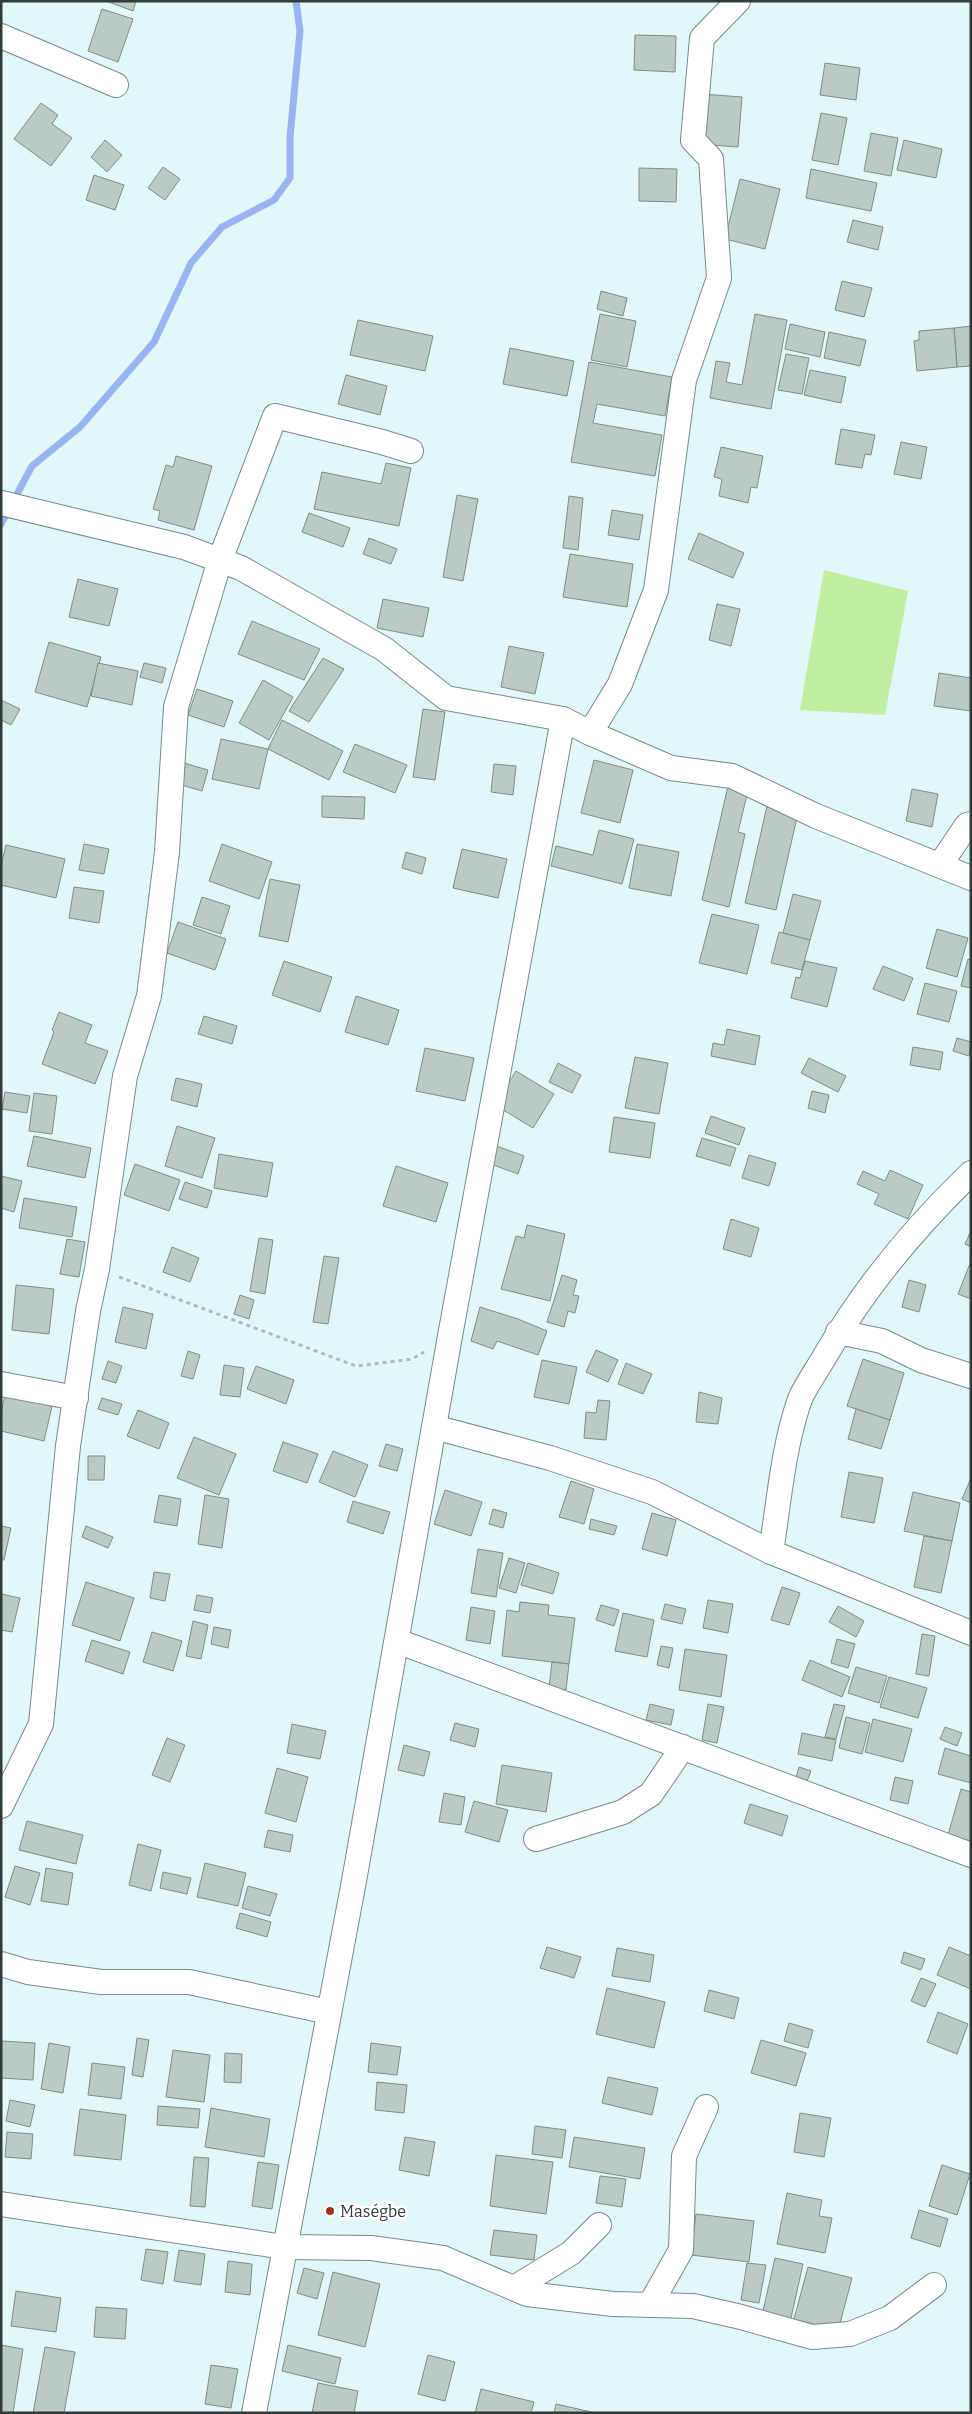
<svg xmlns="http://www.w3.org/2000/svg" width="972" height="2414" font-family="Bitter,serif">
	<rect width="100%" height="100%" fill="#e2f7f8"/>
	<polygon fill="#c1efa2" points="824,570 908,591 885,715 800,710"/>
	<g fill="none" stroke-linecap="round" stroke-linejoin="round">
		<polyline stroke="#98b5f2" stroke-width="7" points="1,524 32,466 80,427 154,342 191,263 222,227 274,200 290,178 290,137 300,31 296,1"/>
	</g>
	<g fill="#bacbc3" stroke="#7d8d86">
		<polygon points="106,1 136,1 133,11"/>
		<polygon points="102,9 133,19 118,62 88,51"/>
		<polygon points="635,35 676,36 675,72 634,70"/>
		<polygon points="825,63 860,68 856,100 820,95"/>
		<polygon points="702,94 742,97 738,147 698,144"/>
		<polygon points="41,103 58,115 52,124 72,138 51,166 14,139"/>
		<polygon points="821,113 847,118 838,165 812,160"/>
		<polygon points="871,133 898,138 891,176 864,171"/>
		<polygon points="105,140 122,155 107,172 91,157"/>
		<polygon points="904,140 942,149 936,178 897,170"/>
		<polygon points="163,167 180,179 165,200 148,188"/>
		<polygon points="639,168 677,169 676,202 639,201"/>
		<polygon points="811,169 877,183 871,211 806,198"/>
		<polygon points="94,175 124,185 115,210 86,200"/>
		<polygon points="740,179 780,189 765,249 725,239"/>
		<polygon points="853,220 883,227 878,250 847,242"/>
		<polygon points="842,281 872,288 864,317 835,310"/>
		<polygon points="601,291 627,298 623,316 597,309"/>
		<polygon points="600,314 636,321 627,367 591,360"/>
		<polygon points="755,314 787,320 771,409 710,398 716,361 730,363 726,382 742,385"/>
		<polygon points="358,320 433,336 425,371 350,355"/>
		<polygon points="790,324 825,332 820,357 785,349"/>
		<polygon points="971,326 971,366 957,367 954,328"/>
		<polygon points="954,328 957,367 917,371 914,341 919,340 919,331"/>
		<polygon points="829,332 866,340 860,366 824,358"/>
		<polygon points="510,348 574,361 567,396 503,384"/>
		<polygon points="786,354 809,358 802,394 778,390"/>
		<polygon points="589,362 672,377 665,416 597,404 593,423 662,435 655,476 571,462"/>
		<polygon points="810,370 846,377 841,403 804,395"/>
		<polygon points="346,375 387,386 380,415 338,404"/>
		<polygon points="841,429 875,435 871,455 865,454 862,468 835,464"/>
		<polygon points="901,442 927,447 921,479 894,474"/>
		<polygon points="721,447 763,456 757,488 751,487 748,503 719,496 722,479 714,477"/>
		<polygon points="176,456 212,466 194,530 158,520 160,511 153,509 166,465 173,467"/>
		<polygon points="386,463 411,468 399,526 314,509 322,472 381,484"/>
		<polygon points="457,495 478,499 463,581 443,577"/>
		<polygon points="569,496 583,498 578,550 563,548"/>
		<polygon points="612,510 643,515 639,540 608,535"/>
		<polygon points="309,513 350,528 343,547 302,532"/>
		<polygon points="699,533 744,553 733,578 688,559"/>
		<polygon points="369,538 397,549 391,564 363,554"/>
		<polygon points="570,554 633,564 627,607 563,597"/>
		<polygon points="78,579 118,589 109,626 69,617"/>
		<polygon points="383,599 429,608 423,637 377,628"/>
		<polygon points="717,604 740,609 731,646 709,640"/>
		<polygon points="252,621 320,649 304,680 238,654"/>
		<polygon points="49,642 101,657 87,707 35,692"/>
		<polygon points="509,646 544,653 535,694 501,687"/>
		<polygon points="323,658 344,669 309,722 289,711"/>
		<polygon points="98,663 138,671 132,705 91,696"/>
		<polygon points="144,663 166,668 162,683 140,677"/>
		<polygon points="939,673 971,678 971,711 934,706"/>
		<polygon points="263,680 293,697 269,740 239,723"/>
		<polygon points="197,689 233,701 224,727 188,715"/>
		<polygon points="1,700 20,709 11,725 1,720"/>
		<polygon points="423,709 445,712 435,780 413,777"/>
		<polygon points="282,720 343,751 329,780 268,749"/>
		<polygon points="221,739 268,749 259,789 212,779"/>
		<polygon points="355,744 407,765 395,793 343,772"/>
		<polygon points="594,760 633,770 620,823 581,813"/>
		<polygon points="184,763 208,770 202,791 178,784"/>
		<polygon points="494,764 516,766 513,795 491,792"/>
		<polygon points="728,786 748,791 738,832 745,834 729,907 702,900"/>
		<polygon points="912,789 938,794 932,827 906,821"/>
		<polygon points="322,796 365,797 364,819 322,817"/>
		<polygon points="767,806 798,813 776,910 745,903"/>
		<polygon points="599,830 634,839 622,884 551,866 556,846 593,855"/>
		<polygon points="84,844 109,849 104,874 79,870"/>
		<polygon points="222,844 272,862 259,899 209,881"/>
		<polygon points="637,844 679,852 671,896 629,888"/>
		<polygon points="6,845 65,859 56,898 1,885 1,866"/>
		<polygon points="462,849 507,859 498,898 453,888"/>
		<polygon points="406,852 426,858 422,874 402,868"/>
		<polygon points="270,879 300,885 288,942 259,936"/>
		<polygon points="74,887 104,891 99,923 69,918"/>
		<polygon points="793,894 821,901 810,940 783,933"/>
		<polygon points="202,897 230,906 221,934 193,925"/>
		<polygon points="712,914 759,925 747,974 699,963"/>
		<polygon points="178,922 226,939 215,970 167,953"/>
		<polygon points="937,929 968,938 957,977 926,968"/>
		<polygon points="779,932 810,940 802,970 771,963"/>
		<polygon points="968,959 971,960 971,988 961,986"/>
		<polygon points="284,961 332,977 320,1012 272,995"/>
		<polygon points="805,961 837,968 827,1007 791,998 796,977 800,978"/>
		<polygon points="883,966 913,978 904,1001 873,989"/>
		<polygon points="925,983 957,991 949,1022 917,1014"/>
		<polygon points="356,996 399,1010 388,1045 345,1032"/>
		<polygon points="59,1012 92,1025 85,1043 108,1051 95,1084 42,1064 54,1032 52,1030"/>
		<polygon points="204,1016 237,1026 232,1044 198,1034"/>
		<polygon points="727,1029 760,1036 755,1065 711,1056 713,1043 724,1045"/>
		<polygon points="957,1038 971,1042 969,1056 953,1051"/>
		<polygon points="913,1047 943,1052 940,1070 910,1065"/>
		<polygon points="425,1048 474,1058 465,1101 416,1091"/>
		<polygon points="635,1057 668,1063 659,1114 625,1108"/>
		<polygon points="809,1058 846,1076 838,1092 801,1073"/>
		<polygon points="558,1063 581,1075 572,1093 549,1082"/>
		<polygon points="516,1071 554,1094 533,1128 495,1105"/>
		<polygon points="176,1078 202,1084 197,1107 171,1100"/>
		<polygon points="812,1091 829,1095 825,1113 808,1108"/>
		<polygon points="5,1092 30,1096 27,1113 2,1109"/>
		<polygon points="34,1093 57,1096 52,1134 29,1131"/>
		<polygon points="711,1116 745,1128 739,1145 705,1133"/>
		<polygon points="614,1117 655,1123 650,1158 609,1152"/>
		<polygon points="177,1126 215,1138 202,1178 165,1166"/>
		<polygon points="34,1136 91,1148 85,1178 27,1166"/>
		<polygon points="702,1138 736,1148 730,1166 696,1156"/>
		<polygon points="491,1144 524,1156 518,1174 485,1162"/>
		<polygon points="219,1154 273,1163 267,1197 214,1188"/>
		<polygon points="749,1155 776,1163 769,1186 742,1178"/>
		<polygon points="135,1164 180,1180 169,1211 124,1195"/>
		<polygon points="396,1166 448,1183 436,1222 383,1206"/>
		<polygon points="890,1170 923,1185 908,1219 874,1204 879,1194 857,1184 863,1171 885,1181"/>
		<polygon points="1,1176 22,1181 14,1212 1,1208"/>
		<polygon points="185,1182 212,1191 207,1208 179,1199"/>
		<polygon points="24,1198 77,1207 72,1237 19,1228"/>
		<polygon points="731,1219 759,1228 751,1257 723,1249"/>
		<polygon points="527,1225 565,1234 550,1301 501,1289 516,1236 524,1238"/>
		<polygon points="971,1231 971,1247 965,1244"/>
		<polygon points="259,1238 273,1240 265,1294 250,1291"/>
		<polygon points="67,1239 85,1242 79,1277 60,1274"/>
		<polygon points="172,1247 199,1258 190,1282 163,1272"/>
		<polygon points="324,1256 339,1258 328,1324 313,1322"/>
		<polygon points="971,1261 971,1299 958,1294"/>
		<polygon points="562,1275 577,1280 573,1295 579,1296 575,1313 568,1311 564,1327 547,1322"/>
		<polygon points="909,1280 926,1285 919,1312 902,1307"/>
		<polygon points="16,1285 54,1289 49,1334 12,1330"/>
		<polygon points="240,1295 254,1300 249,1319 234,1314"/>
		<polygon points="123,1307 153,1314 146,1349 115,1342"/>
		<polygon points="480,1307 518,1319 547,1331 538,1355 497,1341 493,1349 471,1341"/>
		<polygon points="596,1350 618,1360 608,1382 586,1372"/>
		<polygon points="188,1351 200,1355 193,1379 181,1376"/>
		<polygon points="863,1359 904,1373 890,1420 847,1406"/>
		<polygon points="542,1360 577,1367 569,1404 534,1397"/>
		<polygon points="108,1361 122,1366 116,1383 102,1379"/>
		<polygon points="626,1363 652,1374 643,1394 618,1384"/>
		<polygon points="224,1365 244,1368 240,1397 220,1395"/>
		<polygon points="256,1366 294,1380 286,1404 247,1389"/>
		<polygon points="6,1392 53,1402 44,1441 1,1431 1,1412"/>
		<polygon points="699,1392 722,1398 718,1424 696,1422"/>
		<polygon points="102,1398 122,1404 118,1415 98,1409"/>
		<polygon points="598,1400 610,1401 606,1440 584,1438 586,1412 596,1413"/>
		<polygon points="856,1409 890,1420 881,1449 848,1439"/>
		<polygon points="138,1410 169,1423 159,1449 127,1436"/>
		<polygon points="194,1437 236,1454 219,1495 177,1478"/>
		<polygon points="283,1442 318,1454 307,1483 273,1471"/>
		<polygon points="386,1444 403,1449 397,1471 379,1466"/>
		<polygon points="333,1451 368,1465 355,1497 319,1482"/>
		<polygon points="88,1456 105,1456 104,1480 88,1480"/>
		<polygon points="849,1472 883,1478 874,1523 841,1517"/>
		<polygon points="971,1478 971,1503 962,1499"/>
		<polygon points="571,1481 594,1489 584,1524 559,1517"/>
		<polygon points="445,1490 482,1502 471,1536 434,1524"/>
		<polygon points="913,1492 960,1503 952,1541 904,1531"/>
		<polygon points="159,1495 181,1499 177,1526 154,1522"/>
		<polygon points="205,1495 229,1499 222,1548 198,1544"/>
		<polygon points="353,1501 390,1512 383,1534 347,1522"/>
		<polygon points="493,1509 507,1513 503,1528 489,1524"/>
		<polygon points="652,1513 676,1520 667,1556 642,1549"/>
		<polygon points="591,1519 617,1526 614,1535 589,1529"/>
		<polygon points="1,1526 11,1528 4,1560 1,1560"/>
		<polygon points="86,1526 113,1537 108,1548 82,1537"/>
		<polygon points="924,1536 952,1541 941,1593 914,1587"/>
		<polygon points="478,1549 503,1553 496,1597 471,1593"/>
		<polygon points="509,1558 525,1563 516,1593 499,1588"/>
		<polygon points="528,1563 559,1573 553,1594 521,1585"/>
		<polygon points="154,1572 170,1574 165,1601 150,1598"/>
		<polygon points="86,1582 134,1598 120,1641 72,1625"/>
		<polygon points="782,1587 800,1593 789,1625 771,1620"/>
		<polygon points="1,1594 20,1598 12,1632 1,1630"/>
		<polygon points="197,1595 213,1598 210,1613 194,1610"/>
		<polygon points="708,1600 733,1604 728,1633 703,1628"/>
		<polygon points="520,1602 549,1605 548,1615 575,1618 569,1664 502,1656 507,1610 519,1612"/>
		<polygon points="665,1604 686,1609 682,1624 661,1619"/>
		<polygon points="601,1605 619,1610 614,1626 596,1620"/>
		<polygon points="838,1606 864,1621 856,1637 829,1622"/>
		<polygon points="471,1607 495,1611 490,1644 466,1640"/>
		<polygon points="623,1613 654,1620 647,1657 615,1651"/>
		<polygon points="193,1621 208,1625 201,1659 186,1656"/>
		<polygon points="214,1627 231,1630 228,1648 211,1644"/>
		<polygon points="152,1632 182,1641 173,1671 143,1662"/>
		<polygon points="922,1634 935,1636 929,1676 916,1674"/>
		<polygon points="837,1639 855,1644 848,1668 831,1663"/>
		<polygon points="92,1640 130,1652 123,1674 85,1661"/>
		<polygon points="661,1646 673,1648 669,1668 657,1665"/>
		<polygon points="685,1649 727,1655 721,1697 679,1690"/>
		<polygon points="810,1660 850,1677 842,1697 802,1680"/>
		<polygon points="552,1662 569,1664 566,1690 549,1688"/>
		<polygon points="856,1667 887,1676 879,1703 848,1693"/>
		<polygon points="889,1677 927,1688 918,1718 880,1707"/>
		<polygon points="650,1704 674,1710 671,1725 646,1720"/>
		<polygon points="708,1704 724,1707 717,1743 702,1740"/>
		<polygon points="834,1704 845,1706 836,1739 825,1737"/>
		<polygon points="846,1717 870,1723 862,1754 839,1748"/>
		<polygon points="873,1719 912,1729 903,1762 865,1752"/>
		<polygon points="455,1723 479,1729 475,1747 450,1740"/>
		<polygon points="292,1724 326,1731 320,1759 287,1753"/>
		<polygon points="945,1727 962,1733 957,1746 940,1739"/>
		<polygon points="802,1733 836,1740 832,1761 798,1754"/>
		<polygon points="167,1738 185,1745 170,1782 152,1775"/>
		<polygon points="404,1745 430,1752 424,1776 398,1770"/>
		<polygon points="945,1748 971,1756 971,1783 938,1774"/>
		<polygon points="502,1765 552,1773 546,1812 496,1804"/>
		<polygon points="799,1767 811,1771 807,1781 796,1778"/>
		<polygon points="277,1768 308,1777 296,1822 265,1813"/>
		<polygon points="895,1777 913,1781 908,1804 890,1800"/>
		<polygon points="961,1789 971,1792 971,1841 948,1835"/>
		<polygon points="444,1793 465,1797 461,1825 439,1822"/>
		<polygon points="474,1801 508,1810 499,1842 465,1832"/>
		<polygon points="750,1804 788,1816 782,1836 744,1823"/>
		<polygon points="27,1821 83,1835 76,1864 19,1850"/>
		<polygon points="268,1830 293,1835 290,1852 264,1847"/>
		<polygon points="138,1844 161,1850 151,1891 129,1885"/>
		<polygon points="205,1863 246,1873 238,1906 197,1897"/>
		<polygon points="15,1866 40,1873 30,1905 5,1897"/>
		<polygon points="46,1868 73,1873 68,1905 41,1901"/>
		<polygon points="163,1872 191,1878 187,1894 160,1888"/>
		<polygon points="248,1886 277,1894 270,1916 242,1908"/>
		<polygon points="240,1913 271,1922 267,1937 236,1928"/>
		<polygon points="547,1947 581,1957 574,1978 540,1968"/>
		<polygon points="949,1947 971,1956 971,1989 937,1975"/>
		<polygon points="617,1948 654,1955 650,1982 612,1976"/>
		<polygon points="904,1952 925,1959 921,1970 901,1963"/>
		<polygon points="921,1978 936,1984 925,2007 911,2001"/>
		<polygon points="607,1988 665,2002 654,2048 596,2034"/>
		<polygon points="709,1990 739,1998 734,2019 704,2011"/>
		<polygon points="938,2012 968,2024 957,2054 927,2042"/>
		<polygon points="789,2023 813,2030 808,2048 784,2041"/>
		<polygon points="137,2038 149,2040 143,2077 132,2075"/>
		<polygon points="761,2040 806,2053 796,2086 751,2073"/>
		<polygon points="1,2041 35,2043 33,2080 1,2078"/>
		<polygon points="49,2043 70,2047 63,2093 41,2089"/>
		<polygon points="371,2043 401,2047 397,2075 368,2072"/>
		<polygon points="173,2050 210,2055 204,2102 166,2097"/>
		<polygon points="225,2053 242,2054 241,2083 224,2082"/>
		<polygon points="92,2063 125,2067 121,2099 88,2095"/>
		<polygon points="608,2077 658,2088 652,2115 602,2103"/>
		<polygon points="377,2082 407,2085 404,2113 375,2110"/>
		<polygon points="10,2100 35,2105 30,2127 6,2121"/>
		<polygon points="158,2106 200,2109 198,2128 157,2125"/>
		<polygon points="211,2108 270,2119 264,2157 205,2147"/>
		<polygon points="80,2109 126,2115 121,2160 74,2155"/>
		<polygon points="800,2113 831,2118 824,2157 794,2152"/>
		<polygon points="535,2126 566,2130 562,2158 532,2154"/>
		<polygon points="7,2132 33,2134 31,2159 5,2157"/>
		<polygon points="405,2137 435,2142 429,2176 399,2170"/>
		<polygon points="574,2137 645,2148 640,2179 569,2167"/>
		<polygon points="496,2155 553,2162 546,2214 490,2206"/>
		<polygon points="194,2157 209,2158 205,2207 190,2206"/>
		<polygon points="258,2162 279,2165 272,2209 252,2206"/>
		<polygon points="942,2165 970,2174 957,2215 929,2206"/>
		<polygon points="600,2176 626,2179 622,2207 596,2203"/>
		<polygon points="787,2193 822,2200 819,2216 832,2218 825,2253 777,2244"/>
		<polygon points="919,2210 948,2219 940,2247 911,2238"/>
		<polygon points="696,2214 754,2221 749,2262 691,2255"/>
		<polygon points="494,2230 537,2235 534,2260 490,2255"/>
		<polygon points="146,2249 168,2252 163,2284 141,2280"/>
		<polygon points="179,2250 205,2254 201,2285 174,2281"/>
		<polygon points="775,2258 803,2264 789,2327 761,2320"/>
		<polygon points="228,2261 252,2264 250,2295 225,2292"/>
		<polygon points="747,2263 766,2265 759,2303 741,2300"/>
		<polygon points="808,2267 852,2278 838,2331 794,2319"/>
		<polygon points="304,2268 324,2273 317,2299 297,2293"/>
		<polygon points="333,2272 380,2284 365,2347 318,2335"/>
		<polygon points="16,2291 61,2298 56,2332 11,2326"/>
		<polygon points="96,2307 127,2309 125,2339 94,2337"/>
		<polygon points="1,2345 23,2349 13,2413 1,2413"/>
		<polygon points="288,2345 341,2358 335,2384 282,2371"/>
		<polygon points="45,2347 75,2352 64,2413 33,2413"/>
		<polygon points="428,2355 455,2362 445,2401 418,2394"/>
		<polygon points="211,2365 238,2369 231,2408 205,2404"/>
		<polygon points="318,2383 358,2391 354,2413 312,2413"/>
		<polygon points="481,2389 534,2402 531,2413 475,2413"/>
		<polygon points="556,2404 596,2413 554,2413"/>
	</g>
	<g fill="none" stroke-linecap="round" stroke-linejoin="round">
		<g stroke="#778a8b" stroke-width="26">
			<g id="minor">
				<polyline points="1,36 116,85"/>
				<polyline points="1,503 184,547 241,568 384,649 446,698 563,719 590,733 671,768 732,776 816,816 971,878"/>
				<polyline points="590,733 620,684 656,590 684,380 719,278 711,159 693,140 702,38 738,1"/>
				<polyline points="940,865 967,825 971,824"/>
				<polyline points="838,1332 882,1341 921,1360 971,1376"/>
				<polyline points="1,1384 76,1398"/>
				<polyline points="434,1427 550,1458 652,1492 771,1552 971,1633"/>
				<path d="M771 1552C779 1502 783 1447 800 1399 806 1385 817 1370 825 1356 864 1288 914 1228 971 1173"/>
				<polyline points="397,1641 971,1855"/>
				<polyline points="1,1806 41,1724 68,1446 88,1311 97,1269 125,1076 149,996 167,852 176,707 220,560 275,416 382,442 411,451"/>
				<polyline points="536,1839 623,1812 651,1794 683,1747"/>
				<polyline points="1,1964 28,1972 101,1982 189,1982 329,2012"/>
				<polyline points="1,2204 284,2247 371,2248 443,2258 527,2294 613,2304 693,2306 741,2317 812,2337 850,2334 890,2318 934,2285"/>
				<polyline points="514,2288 571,2253 599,2225"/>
				<polyline points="651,2303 681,2250 684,2156 706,2107"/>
				<polyline points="254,2413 354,1881 450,1336 563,719"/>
			</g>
		</g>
		<polyline stroke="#abb" stroke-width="3" stroke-dasharray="4 4" stroke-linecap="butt" points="119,1277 356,1366 412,1359 424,1352"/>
		<use href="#minor" stroke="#fff" stroke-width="24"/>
	</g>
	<circle fill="#9c3419" stroke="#fff" stroke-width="2" cx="330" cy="2211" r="5"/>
	<g text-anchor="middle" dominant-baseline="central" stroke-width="5" stroke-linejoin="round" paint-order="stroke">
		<g font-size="16" fill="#323a3a" stroke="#fff" text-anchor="start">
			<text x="340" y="2211">Maségbe</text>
		</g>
	</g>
	<rect width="972" height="2414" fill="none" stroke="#323a3a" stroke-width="5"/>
</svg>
